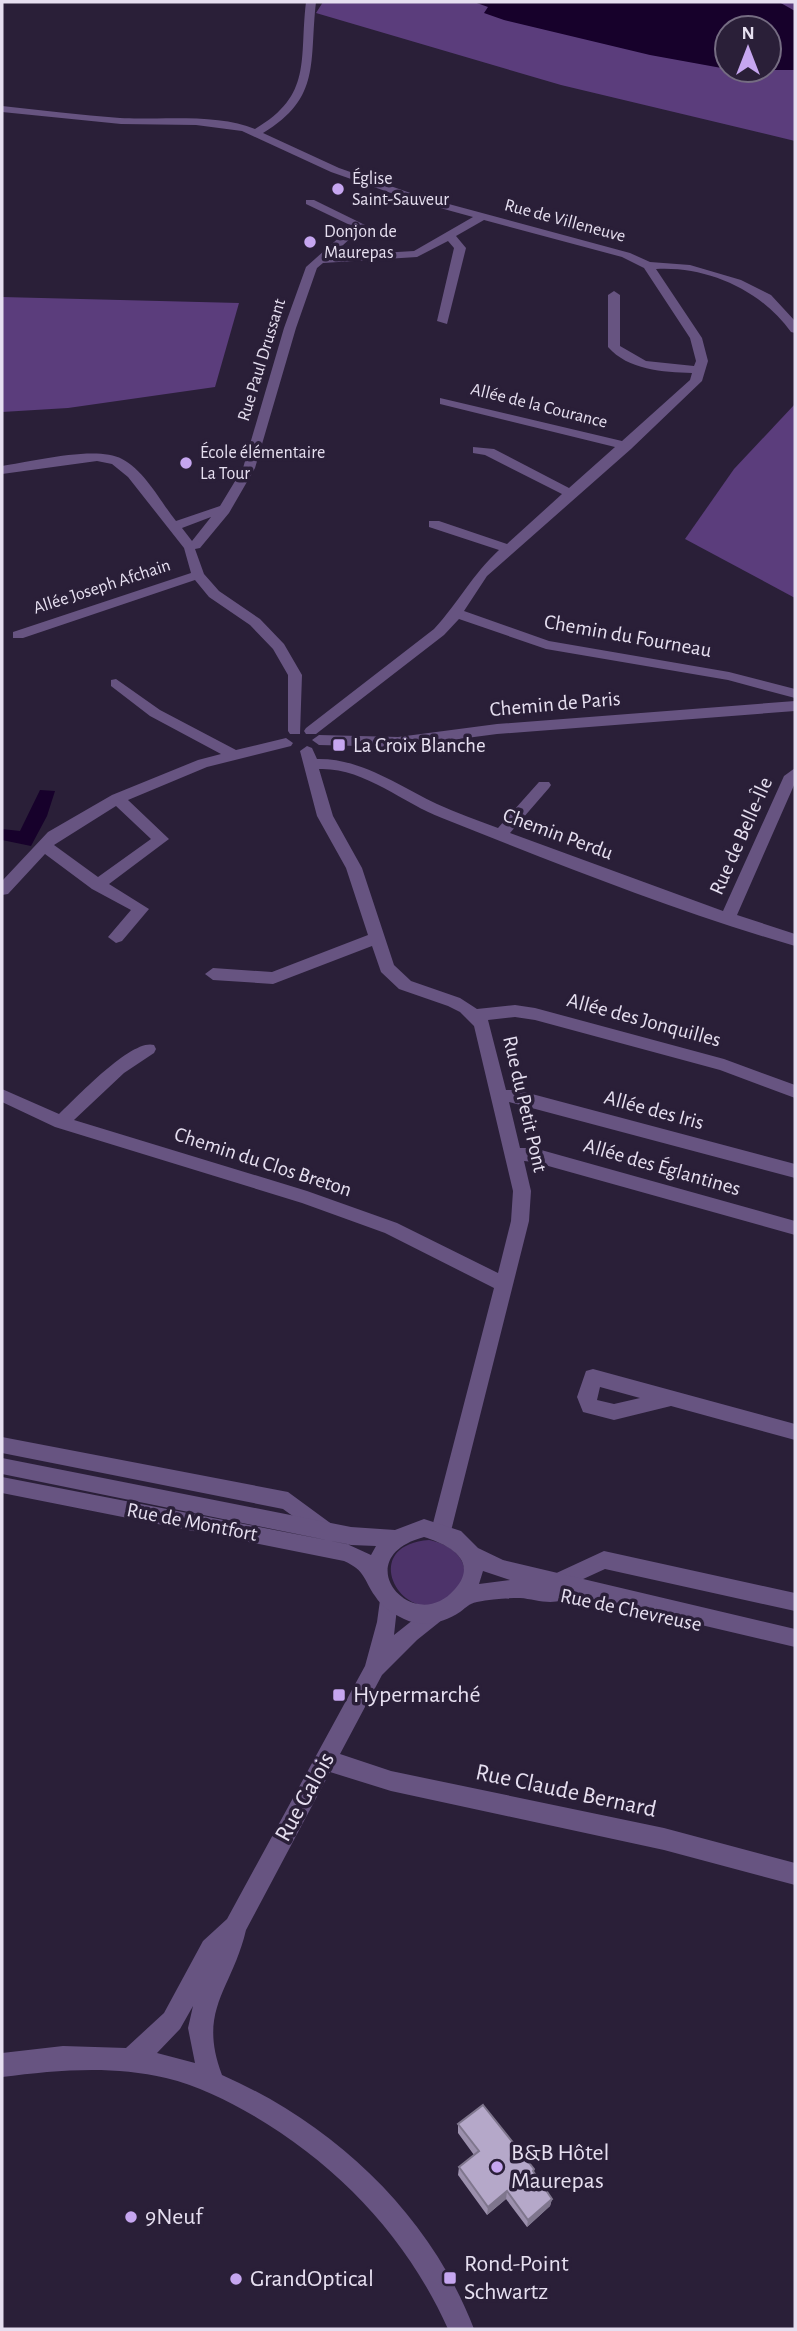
<svg xmlns="http://www.w3.org/2000/svg" width="797" height="2331" font-family="'Alegreya Sans',sans-serif">
	<rect width="100%" height="100%" fill="#2a1f38"/>
	<path fill="#4d336a" d="M429 1540C457 1545 478 1569 454 1593 410 1639 351 1546 429 1540Z"/>
	<g fill="#5b3d7c" fill-rule="evenodd">
		<path d="M323 2H795V141L561 85 316 13ZM727 28H769V70H727Z"/>
		<polygon points="2,297 239,303 215,387 68,408 2,412"/>
		<polygon points="795,404 795,598 685,539 734,469"/>
	</g>
	<g fill="#17012b">
		<polygon points="474,2 779,2 795,11 795,70 731,70 769,70 769,28 727,28 727,69 650,55 504,20 484,13 488,7"/>
		<polygon points="40,790 55,791 47,816 31,846 2,840 2,829 20,831"/>
	</g>
	<g fill="none" stroke-linecap="round" stroke-linejoin="round">
		<g fill="#675481" fill-rule="evenodd">
			<path d="M306 2H316C309 61 322 98 263 133L339 168 419 196 630 253 650 262 690 265 741 280 771 295 795 321V333L791 332C761 290 707 266 656 269L702 338 708 361 702 381 631 449 487 576 464 611 549 641 729 672 795 689V698L728 680 546 649 459 619 444 635 316 734H306L304 731 306 728 434 629C459 602 472 575 499 550L429 527V521H439L507 544 562 494 485 455 473 453V447L494 449 569 488 615 447 440 404V398L622 441 690 380 692 373C663 372 628 370 608 347V295L614 291 620 295V346L646 361 694 366 696 361 690 338 644 268 622 257 484 220 456 236 466 248 447 324 437 321 454 248 448 241 417 257 323 263 317 268 296 328 255 468 229 513 200 548 195 549 204 574 219 591 260 619 284 644 302 675 300 734H290L288 731V675L273 649 250 625 209 597 195 580 23 638H13V632L191 573 184 548 128 477 112 464 97 461 2 474V466C31 462 96 445 122 459 145 471 160 501 176 521L220 506 243 468 284 328 306 267 352 226 306 204V200H314L365 225 331 256 414 251 473 217 411 200 331 172 242 131 196 125 121 124 2 112V106C41 110 81 115 120 118 159 120 219 113 255 129 313 95 299 60 306 2ZM211 517 192 541 182 528Z"/>
			<path d="M116 679 160 710 236 750 286 738 293 743 291 746 207 767 128 800 169 839 109 884 149 909 122 941 116 943 108 937 131 910 92 889 45 854 8 894 2 895V881L48 832 112 795 198 760 221 754 150 716 111 686V680ZM116 806 151 839 98 877 54 845Z"/>
			<polygon points="795,701 795,711 497,734 398,747 319,745 312,740 319,735 398,737 497,724"/>
			<path d="M307 746 312 748 317 759C361 758 399 786 437 804 457 813 477 820 498 828L539 782H549L551 785 549 788 510 833 723 911 784 776 795 768V783L737 915 795 934V946C675 911 558 864 442 818 403 803 363 767 319 769L333 816 362 868 394 965 411 981 460 998 477 1009 515 1005 535 1008 724 1059 795 1085V1098L720 1070 535 1020 515 1017 488 1020 506 1090H517L795 1164V1178L509 1102 520 1148H534L795 1221V1235L534 1162 524 1161 531 1191 529 1221 451 1531 448 1537 441 1540 434 1537 431 1531 494 1288 385 1233 302 1203 55 1127 2 1102V1089L59 1114C76 1098 132 1038 154 1045L156 1049 154 1053 124 1073 74 1120 307 1191 397 1223 498 1273 511 1221 513 1191 474 1026 460 1012 448 1006 399 989 381 972 372 946 273 984 213 980 205 974 213 968 272 972 368 935 346 868 317 816 300 751Z"/>
			<path d="M593 1369 795 1424V1440L671 1406 614 1420 583 1412 577 1397 586 1371ZM600 1387 640 1398 614 1404 597 1400Z"/>
			<polygon points="2,1437 288,1492 333,1525 336,1531 333,1537 326,1540 283,1509 2,1453"/>
			<polygon points="604,1551 795,1593 795,1611 605,1569 557,1591 550,1588 547,1582 550,1576"/>
			<path d="M388 1590 395 1593 398 1599 394 1635 428 1608 435 1605 442 1608 445 1614 442 1620 417 1640 382 1675 340 1754 391 1771 664 1828 795 1863V1885L664 1850 391 1791 330 1772 246 1930C232 1990 197 2009 222 2075 334 2124 430 2214 474 2329H448C407 2238 340 2167 254 2116 226 2100 197 2085 166 2078 111 2065 57 2070 2 2077V2053L63 2046 126 2048 164 2013 203 1941 227 1919 365 1666 377 1622 381 1593ZM193 2006 188 2028 195 2063 157 2053 180 2029Z"/>
		</g>
		<path fill="#675481" fill-rule="evenodd" d="M2 1458 351 1527 395 1530 424 1519 461 1531 478 1548 503 1560 795 1629V1647L565 1593 562 1600C549 1605 534 1599 520 1598 506 1598 491 1599 477 1602 468 1604 467 1607 460 1612 444 1623 421 1628 404 1619 392 1613 382 1607 375 1596 363 1579 366 1571 344 1561L2 1493V1477L347 1544 371 1555 376 1546 351 1545 2 1474ZM424 1537C447 1544 480 1560 455 1589 413 1638 345 1558 424 1537ZM483 1571 510 1580 479 1584Z"/>
	</g>
	<polygon fill="#9c90ad" points="458,2124 534,2173 552,2199 550,2206 527,2227 506,2199 487,2215 458,2175 459,2167 474,2155 458,2133"/>
	<g fill="#7f768d">
		<polygon points="507,2191 506,2199 487,2215 488,2207"/>
		<polygon points="552,2199 550,2206 527,2227 528,2220"/>
	</g>
	<polygon fill="#b5a8c9" stroke="#7f768d" stroke-width="2" points="483,2105 534,2169 533,2171 552,2199 528,2220 507,2191 488,2207 459,2167 479,2151 458,2124"/>
	<g fill="#c6a6f0" stroke="#2a1f38" stroke-width="2.5">
		<circle cx="338" cy="189" r="7"/>
		<circle cx="310" cy="242" r="7"/>
		<circle cx="186" cy="463" r="7"/>
		<rect x="332" y="738" width="14" height="14" rx="3.5"/>
		<rect x="332" y="1688" width="14" height="14" rx="3.5"/>
		<circle cx="497" cy="2167" r="7"/>
		<circle cx="131" cy="2217" r="7"/>
		<rect x="443" y="2271" width="14" height="14" rx="3.5"/>
		<circle cx="236" cy="2279" r="7"/>
	</g>
	<g text-anchor="middle" dominant-baseline="central" stroke-width="7" stroke-linejoin="round" paint-order="stroke">
		<g font-size="18" fill="#e6dff0" stroke="#2a1f38" text-anchor="start">
			<text x="352" y="179">Église<tspan x="352" dy="21">Saint-Sauveur</tspan></text>
			<text x="324" y="232">Donjon de<tspan x="324" dy="21">Maurepas</tspan></text>
			<text x="200" y="453">École élémentaire<tspan x="200" dy="21">La Tour</tspan></text>
		</g>
		<g font-size="18" fill="#e6dff0" stroke="#2a1f38">
			<text transform="translate(565 221) rotate(15)">Rue de Villeneuve</text>
			<text transform="translate(262 360) rotate(-73)">Rue Paul Drussant</text>
			<text transform="translate(539 406) rotate(14)">Allée de la Courance</text>
			<text transform="translate(102 587) rotate(-18)">Allée Joseph Afchain</text>
		</g>
		<g font-size="21" fill="#e6dff0" stroke="#2a1f38">
			<text transform="translate(628 636) rotate(10)">Chemin du Fourneau</text>
			<text transform="translate(555 704) rotate(-5)">Chemin de Paris</text>
			<text transform="translate(558 834) rotate(20)">Chemin Perdu</text>
			<text transform="translate(741 836) rotate(-66)">Rue de Belle-Île</text>
			<text transform="translate(644 1020) rotate(15)">Allée des Jonquilles</text>
			<text transform="translate(525 1104) rotate(77)">Rue du Petit Pont</text>
			<text transform="translate(654 1110) rotate(15)">Allée des Iris</text>
			<text transform="translate(263 1162) rotate(18)">Chemin du Clos Breton</text>
			<text transform="translate(662 1167) rotate(16)">Allée des Églantines</text>
			<text transform="translate(192 1522) rotate(11)">Rue de Montfort</text>
			<text transform="translate(631 1610) rotate(12)">Rue de Chevreuse</text>
		</g>
		<g font-size="21" fill="#e6dff0" stroke="#2a1f38" text-anchor="start">
			<text x="353" y="745">La Croix Blanche</text>
		</g>
		<g font-size="24" fill="#e6dff0" stroke="#2a1f38" text-anchor="start">
			<text x="353" y="1695">Hypermarché</text>
			<text x="511" y="2153">B&amp;B Hôtel<tspan x="511" dy="28">Maurepas</tspan></text>
			<text x="145" y="2217">9Neuf</text>
			<text x="464" y="2264">Rond-Point<tspan x="464" dy="28">Schwartz</tspan></text>
			<text x="250" y="2279">GrandOptical</text>
		</g>
		<g font-size="24" fill="#e6dff0" stroke="#2a1f38">
			<text transform="translate(566 1791) rotate(12)">Rue Claude Bernard</text>
			<text transform="translate(305 1797) rotate(-61)">Rue Galois</text>
		</g>
	</g>
	<rect width="797" height="2331" fill="none" stroke="#e6dff0" stroke-width="7"/>
	<g transform="translate(748 49)"><circle r="33" fill="#2a1f38" stroke="#756c82" stroke-width="2"/>
	<path d="M0-5L12 26L0 18L-12 26Z" fill="#c6a6f0"/>
	<text y="-10" font-size="19" font-weight="bold" text-anchor="middle" fill="#e6dff0">N</text>
	</g>
</svg>
